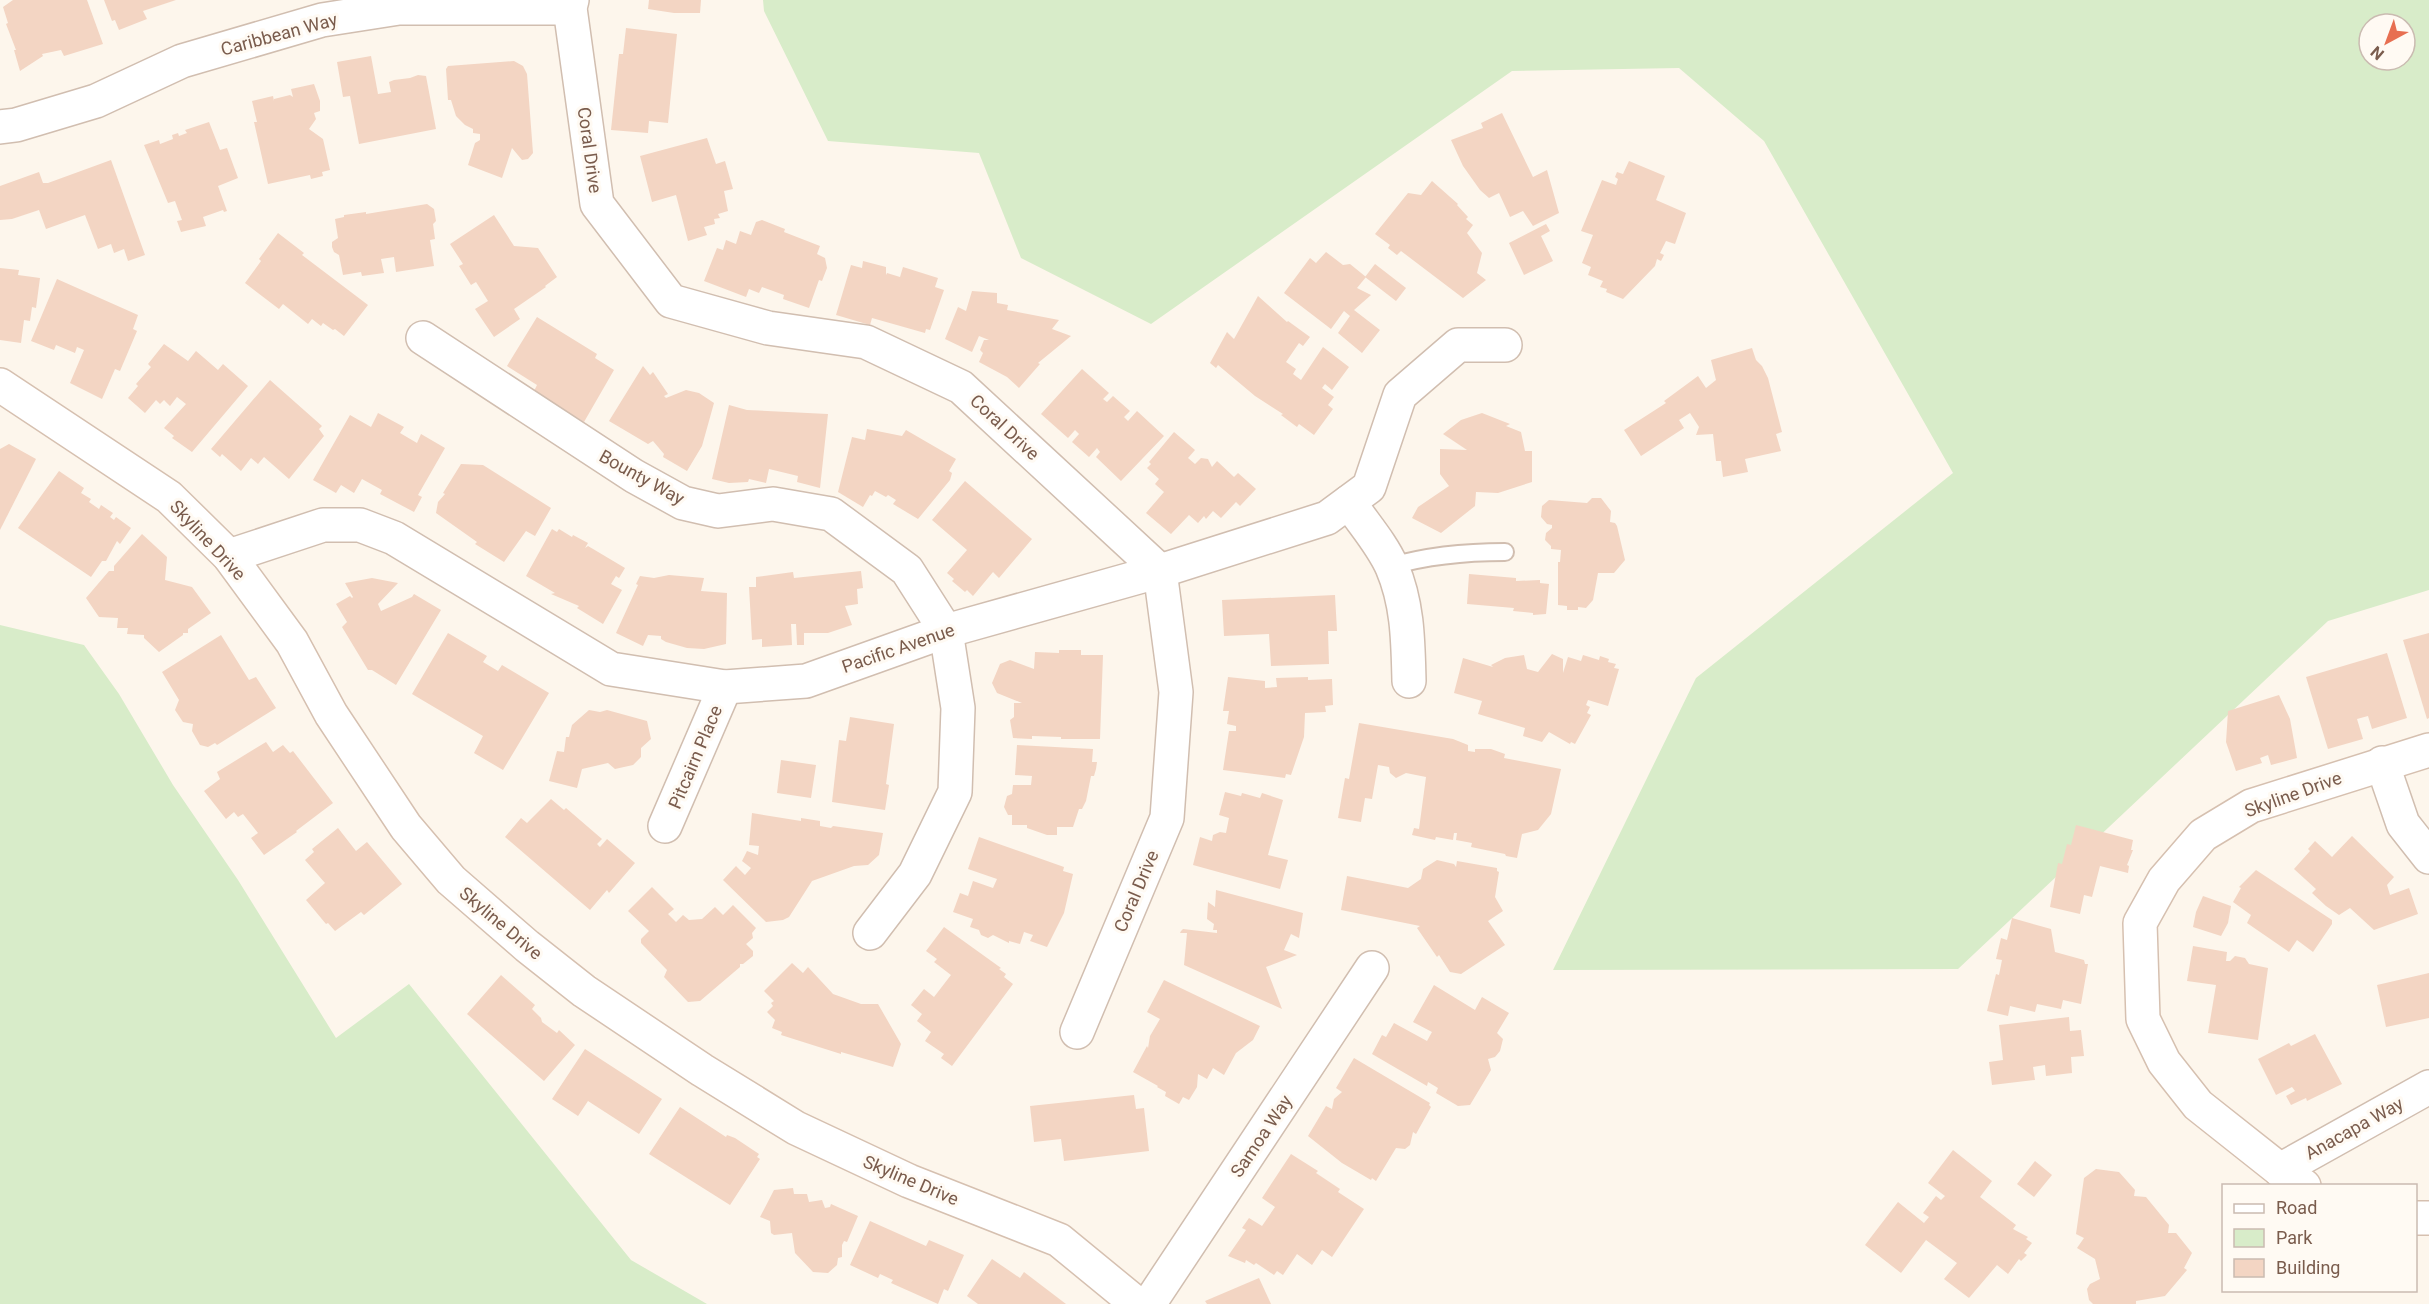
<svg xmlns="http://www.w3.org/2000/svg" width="2429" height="1304" font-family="Roboto,sans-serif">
	<rect width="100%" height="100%" fill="#fdf6ec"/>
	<g fill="#d8ecc9" fill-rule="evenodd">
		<path d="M763 0H2429V590L2328 621 1958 969 1553 970 1696 678 1953 473 1764 141 1679 68 1512 71 1151 324 1021 258 979 153 828 141 764 11ZM2369 24H2405V60H2369Z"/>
		<polygon points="0,625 84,645 119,694 173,785 238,880 336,1038 409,984 631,1260 707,1304 0,1304"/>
	</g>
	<g fill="#f3d5c3">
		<polygon points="13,0 87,0 103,44 64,56 61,50 42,54 43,56 20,71 14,50 16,50 6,24 8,23 3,7"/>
		<polygon points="104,0 176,0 143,11 147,19 119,30 115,20 112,21"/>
		<polygon points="649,0 701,0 700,13 674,13 648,9"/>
		<polygon points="626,28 677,34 668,123 649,121 648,133 611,130 619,54 623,54"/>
		<polygon points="371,56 378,94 391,92 389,82 394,80 410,78 418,75 426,76 436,129 359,144 350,96 343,97 337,62"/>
		<polygon points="514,61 523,66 527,74 533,153 528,159 522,160 512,148 502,178 468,165 475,143 480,140 480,134 473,133 473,129 465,125 456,116 451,100 448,100 446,69 448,66"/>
		<polygon points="314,84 320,101 320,111 314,113 316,119 309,129 323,139 330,170 322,172 323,176 311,179 310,175 268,184 254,122 257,122 252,101 273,96 274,101 274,99 290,95 293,97 291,89"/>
		<polygon points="1502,113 1533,177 1547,170 1559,213 1533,226 1523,211 1510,217 1499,193 1489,198 1480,190 1463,166 1451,140 1483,128 1481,123"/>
		<polygon points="209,122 220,150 227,148 238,178 218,186 227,211 224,212 223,210 203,217 206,226 181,232 177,221 182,220 175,201 168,203 144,145 159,140 160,144 173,139 172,135 178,133 179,136 187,133 185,130"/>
		<polygon points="707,138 716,164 725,161 733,189 724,191 728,211 718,214 720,218 714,219 715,224 704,227 707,235 688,241 676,195 652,202 640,156"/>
		<polygon points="111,160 145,255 128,261 124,249 114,253 111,244 98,249 85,215 46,229 39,210 12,219 0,220 0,186 39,172 43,183 48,183"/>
		<polygon points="1629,161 1665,176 1656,200 1686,213 1675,244 1666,241 1660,253 1664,255 1661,261 1657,259 1655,266 1623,299 1606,292 1607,289 1600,287 1603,281 1588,275 1591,267 1582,263 1593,235 1581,231 1602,180 1616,185 1618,179 1615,177 1617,172 1623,174"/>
		<polygon points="1432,181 1458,204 1457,205 1468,217 1466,219 1473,225 1467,233 1482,253 1477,273 1486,280 1463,298 1401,251 1397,255 1388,248 1390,245 1375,234 1408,193 1421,195"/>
		<polygon points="427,204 434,209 436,221 433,224 435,239 430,240 434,266 396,272 394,257 381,259 384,273 362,276 361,272 343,275 339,255 334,252 332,247 332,242 338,238 335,219 344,217 344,215 366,212 366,214"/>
		<polygon points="494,215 514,246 538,248 557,277 545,286 546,287 514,309 520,319 494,337 475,309 488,301 476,282 471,285 459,266 463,264 450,244"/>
		<polygon points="762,220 785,229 784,232 820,246 817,254 825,258 827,268 822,281 819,280 809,308 783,299 784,295 762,287 759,293 749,289 746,297 704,281 717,248 723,250 726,240 736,244 740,231 751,235 756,222"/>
		<polygon points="1546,224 1550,231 1541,236 1553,261 1524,275 1509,243"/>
		<polygon points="278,233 304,253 302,255 368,305 344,336 335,329 333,330 323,323 321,326 312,319 308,324 283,304 279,309 245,283 261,261 259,259"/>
		<polygon points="1326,252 1343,265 1350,264 1366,277 1357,288 1371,295 1354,310 1380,330 1362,353 1338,333 1350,316 1344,311 1331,329 1284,293 1310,258 1316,263"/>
		<polygon points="863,261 886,267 886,275 887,273 900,277 903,267 938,278 935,287 944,290 930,330 926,329 925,333 872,318 870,325 836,315 851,265 862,268"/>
		<polygon points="1375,264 1406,288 1396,301 1365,277"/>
		<polygon points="0,268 19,270 18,275 40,278 36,308 32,307 30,321 24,320 21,343 0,340"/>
		<polygon points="57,279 138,315 133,329 137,331 120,371 115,369 102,399 70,383 84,350 77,347 75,353 56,345 54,350 31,341"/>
		<polygon points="972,291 997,293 997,303 1008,305 1007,310 1059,320 1052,329 1071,336 1038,363 1040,364 1019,388 1007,377 979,362 983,353 980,350 984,340 989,340 979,336 972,352 945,339 958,307 966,311"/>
		<polygon points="1258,296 1287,322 1288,321 1310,337 1303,346 1299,343 1286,362 1296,369 1293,374 1301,380 1323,347 1349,367 1332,390 1325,384 1322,388 1334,397 1328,405 1333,409 1314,435 1299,424 1297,427 1281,415 1283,414 1255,396 1218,365 1216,368 1210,363 1227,332 1234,339"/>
		<polygon points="537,317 597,354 595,358 614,370 584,422 534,391 537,385 507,366"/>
		<polygon points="164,344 188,361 196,351 218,370 223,364 248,386 192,452 172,438 174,436 164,428 186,404 177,397 170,406 164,400 160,404 156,400 145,413 128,398 138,386 136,384 151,367 148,364"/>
		<polygon points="1752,348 1756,360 1762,366 1768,378 1782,432 1776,434 1781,451 1745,459 1748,472 1723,477 1721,461 1716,461 1713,434 1696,435 1699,427 1690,413 1679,420 1684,428 1641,456 1624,430 1666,403 1664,401 1698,376 1706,388 1716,380 1711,360"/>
		<polygon points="643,366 650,375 653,372 668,394 664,396 666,398 686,390 699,393 714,403 702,446 687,471 663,457 664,454 653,441 648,444 609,421"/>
		<polygon points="1082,369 1109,393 1103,399 1107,402 1113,396 1130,411 1124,417 1128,421 1137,411 1164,436 1121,481 1096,457 1100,452 1097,448 1089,457 1072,442 1079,434 1075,430 1068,438 1041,414"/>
		<polygon points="270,380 322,426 319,429 324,436 289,479 264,457 258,464 251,458 241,471 222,454 220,457 211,449"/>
		<polygon points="729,405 747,410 828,414 820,488 797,482 798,476 769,469 766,483 749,479 748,482 729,483 712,479"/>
		<polygon points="378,413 404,427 400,433 417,443 421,434 445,448 418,495 422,497 414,512 380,494 382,490 362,479 354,493 341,485 336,493 313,480 350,415 371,427"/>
		<polygon points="1482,413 1510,424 1506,426 1521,432 1525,451 1532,451 1532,482 1498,493 1476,492 1475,506 1441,533 1412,518 1418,507 1449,486 1440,474 1440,449 1467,450 1443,434 1461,420"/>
		<polygon points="867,429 902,436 906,430 956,459 949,471 952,473 950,480 918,519 893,504 896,500 888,495 886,497 875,491 872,496 870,495 863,507 838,492 852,437 865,440"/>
		<polygon points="1174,432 1195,450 1188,458 1195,464 1201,458 1208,459 1212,467 1217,461 1234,477 1238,473 1256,489 1240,506 1236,502 1221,518 1213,511 1206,519 1204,516 1198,523 1189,515 1171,534 1146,513 1164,492 1155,484 1159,479 1147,468 1151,464 1149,462"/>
		<polygon points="9,444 36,459 0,530 0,449"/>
		<polygon points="461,464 483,465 551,508 535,536 526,531 504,562 475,544 477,542 436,513 438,502 445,494 443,493"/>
		<polygon points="59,471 84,488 81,493 91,499 89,502 99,509 101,505 113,513 110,517 114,520 116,517 131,528 120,544 117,541 106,561 102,561 91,577 18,528"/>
		<polygon points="965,481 1032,539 999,578 993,572 973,596 967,590 965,592 952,581 954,579 947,573 967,550 932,520"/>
		<polygon points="1592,498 1601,498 1611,511 1610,522 1615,523 1617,526 1625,560 1614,573 1598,573 1593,600 1586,608 1578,607 1578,610 1567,610 1567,606 1558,605 1558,562 1560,562 1561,550 1551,549 1551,546 1545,540 1546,533 1552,528 1552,525 1547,524 1541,517 1542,506 1549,500 1587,503"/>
		<polygon points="552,529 557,532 559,529 572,537 573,535 588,543 585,548 588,546 625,568 619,578 616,576 611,584 622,590 603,624 577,608 579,606 551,594 555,593 526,576"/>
		<polygon points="142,534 167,557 165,580 192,587 211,613 188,629 188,633 183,633 183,635 159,652 144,638 144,635 127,634 128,628 117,628 118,618 99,617 86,598 109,571 114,571 114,566"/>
		<polygon points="861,571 863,588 857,589 858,604 845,606 852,625 828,633 804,633 804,645 797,645 796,624 791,624 792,645 762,647 762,639 752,640 749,587 756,587 756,577 793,572 794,578"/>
		<polygon points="1469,574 1516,578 1516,581 1540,580 1540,583 1549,584 1546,614 1533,615 1533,613 1513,611 1514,608 1467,604"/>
		<polygon points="669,575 704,578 701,591 727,593 726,644 704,649 687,648 666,642 661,639 661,636 648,635 643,646 616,633 638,585 636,584 640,576 654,578"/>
		<polygon points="372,578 398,583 378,604 381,611 412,597 414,594 441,610 396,685 372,670 368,670 342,627 347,622 336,604 350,596 352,598 353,597 345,583"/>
		<polygon points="1335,595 1337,631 1328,631 1329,664 1271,666 1269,634 1224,636 1222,600"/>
		<polygon points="448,633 487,656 483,662 498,671 502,665 549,693 503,770 474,753 483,736 412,694"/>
		<polygon points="2429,633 2429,718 2427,719 2403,640"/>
		<polygon points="221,635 249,680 256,677 276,708 217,745 215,743 208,747 200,745 192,731 193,724 183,722 175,710 179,700 162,672"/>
		<polygon points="1059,650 1081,650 1081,655 1103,655 1100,739 1061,739 1061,737 1032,736 1032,739 1013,738 1010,720 1014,717 1014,703 1022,703 997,693 992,683 1000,664 1010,660 1034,669 1035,652 1059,653"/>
		<polygon points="2387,653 2407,718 2372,729 2368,716 2357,719 2363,739 2328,749 2306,677"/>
		<polygon points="1552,654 1563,659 1563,673 1568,657 1581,661 1583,655 1599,660 1600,656 1609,659 1608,662 1616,664 1614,668 1619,669 1608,706 1588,700 1586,705 1590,707 1587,713 1591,715 1575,744 1571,742 1570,744 1549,732 1542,742 1523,736 1525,728 1478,714 1482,701 1454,693 1463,658 1493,667 1491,665 1505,658 1524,655 1527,669 1538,672"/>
		<polygon points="1228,677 1265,681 1265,688 1277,687 1276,678 1308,677 1308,680 1332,679 1333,705 1325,706 1326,712 1305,713 1304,737 1291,775 1286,774 1285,778 1223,770 1229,731 1236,731 1236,726 1227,724 1229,711 1223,711"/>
		<polygon points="2279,695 2290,719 2297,758 2271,765 2268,755 2260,758 2262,763 2236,771 2226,742 2228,711"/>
		<polygon points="589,710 600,712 607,710 647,721 651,739 641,748 641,757 633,765 615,769 608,763 582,769 577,788 549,781 557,751 564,752 566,737 569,737 572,725"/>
		<polygon points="850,717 894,724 886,784 889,785 885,810 832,802 839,740 846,741"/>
		<polygon points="1359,723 1453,739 1468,745 1468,751 1475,752 1475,749 1491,749 1505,754 1504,758 1561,769 1551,814 1538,830 1522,834 1517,858 1506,856 1505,854 1471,847 1472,843 1456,840 1457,833 1454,833 1453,840 1436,837 1435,840 1412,835 1414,828 1419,829 1426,777 1406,773 1396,778 1390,773 1389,767 1378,765 1372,799 1365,798 1361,822 1338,818 1345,778 1349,779"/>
		<polygon points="266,742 273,752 283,745 290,753 293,751 333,803 296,831 297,832 264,855 251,838 258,833 243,814 238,817 234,812 226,819 204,791 220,779 217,772"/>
		<polygon points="1017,745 1093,749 1092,762 1097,762 1096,769 1094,776 1091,776 1086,801 1082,809 1079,809 1073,827 1057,827 1057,835 1047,835 1027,828 1027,825 1012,825 1012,815 1008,815 1004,807 1007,796 1012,794 1013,785 1031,785 1032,776 1015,775"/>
		<polygon points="781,760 816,765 811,798 777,793"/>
		<polygon points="1225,792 1241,796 1242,793 1260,798 1262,793 1283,800 1268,855 1288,860 1280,889 1193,865 1200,837 1212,841 1213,835 1220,832 1226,833 1229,818 1219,815"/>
		<polygon points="551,799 564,810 566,808 602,839 597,844 600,847 607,839 635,863 609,893 607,890 590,910 505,837 521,818 527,823"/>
		<polygon points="752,813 801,821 801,818 820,821 820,826 831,828 833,826 883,833 879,855 868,865 854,866 812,881 789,917 783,920 766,922 723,880 736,866 745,875 751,868 742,861 747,851 758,855 759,846 749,845"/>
		<polygon points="2076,825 2133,840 2131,850 2133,850 2127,865 2129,866 2128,873 2100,866 2092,897 2084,895 2080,914 2050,907 2058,863 2062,864 2067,844 2071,845"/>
		<polygon points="338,828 356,851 367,842 402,884 364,915 361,912 335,931 328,923 326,924 306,900 325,883 305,860 314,852 312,849"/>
		<polygon points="2352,836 2394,877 2387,885 2390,895 2409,888 2418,914 2374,930 2350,908 2339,915 2326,906 2312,893 2316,889 2294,869 2310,851 2308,849 2315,841 2332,857"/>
		<polygon points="979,837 1064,867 1063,871 1073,874 1064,913 1047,947 1030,941 1033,935 1024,932 1020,944 1009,941 1009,943 993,935 988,938 981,935 979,930 970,927 973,919 953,912 960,893 968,896 973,881 993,888 997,879 968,869"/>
		<polygon points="1437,860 1454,864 1456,867 1457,861 1497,868 1497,871 1499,872 1495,897 1503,911 1488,921 1505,945 1461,974 1450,972 1439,955 1437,957 1417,928 1420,926 1341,910 1347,876 1408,888 1421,879 1423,869"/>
		<polygon points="2256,870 2332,920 2332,924 2313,952 2297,940 2289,952 2247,923 2251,915 2233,902 2241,888 2239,887"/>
		<polygon points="652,887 674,909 668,914 676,922 683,915 689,920 702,919 715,907 723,915 733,905 756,928 752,933 753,938 746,944 753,951 753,956 743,964 740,964 740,967 700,1001 688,1002 664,977 667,970 641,943 641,939 649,931 628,911"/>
		<polygon points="1216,890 1303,913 1299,938 1291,934 1284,950 1297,955 1266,967 1282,1009 1184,965 1187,933 1180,933 1181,931 1183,929 1217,933 1217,930 1213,930 1214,924 1207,919 1208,902 1215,907"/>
		<polygon points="2203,896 2231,906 2228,923 2221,936 2193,927 2196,912"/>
		<polygon points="2012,918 2051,929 2055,952 2084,960 2085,964 2088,964 2081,1004 2063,1000 2061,1009 2037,1004 2035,1012 2010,1006 2008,1016 1987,1011 1996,974 1999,975 2002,960 1996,959 2001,938 2007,940"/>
		<polygon points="944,927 1001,968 999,969 1006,974 1004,977 1013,984 952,1066 941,1058 944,1054 925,1041 931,1032 917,1021 922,1014 911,1005 924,989 934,997 951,975 934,962 937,959 926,951"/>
		<polygon points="2193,946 2227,952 2226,961 2230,961 2235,956 2245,958 2249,964 2268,968 2258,1040 2208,1033 2216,985 2187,981"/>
		<polygon points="792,963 803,973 808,967 833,994 861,1004 878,1004 901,1044 893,1067 841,1052 841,1054 781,1035 782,1032 772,1028 775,1020 767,1012 773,1006 771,1003 774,1001 764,991"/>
		<polygon points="2429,973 2429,1018 2386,1027 2377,985"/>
		<polygon points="501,975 535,1005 532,1009 541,1018 542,1022 557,1033 559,1030 575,1045 544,1081 467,1014"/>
		<polygon points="1164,980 1260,1026 1253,1040 1236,1053 1224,1075 1213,1068 1207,1079 1198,1074 1197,1087 1189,1100 1183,1097 1179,1104 1165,1096 1166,1092 1157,1087 1158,1086 1133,1072 1147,1046 1148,1048 1150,1036 1160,1019 1147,1012"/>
		<polygon points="1434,985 1475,1010 1482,997 1509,1013 1497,1033 1503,1039 1500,1051 1495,1057 1488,1059 1491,1070 1470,1105 1458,1106 1436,1093 1438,1088 1428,1082 1427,1086 1372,1054 1382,1035 1386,1037 1394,1023 1427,1041 1432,1032 1413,1022"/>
		<polygon points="2069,1017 2070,1031 2081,1030 2084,1056 2071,1057 2072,1073 2046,1076 2045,1065 2033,1067 2035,1080 1992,1085 1989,1062 2003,1060 1999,1025"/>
		<polygon points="2315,1034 2342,1084 2307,1101 2306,1098 2291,1105 2286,1096 2295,1091 2292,1087 2276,1095 2258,1059 2289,1043 2291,1046"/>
		<polygon points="585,1049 662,1099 639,1134 588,1101 578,1116 552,1099"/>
		<polygon points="1354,1058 1430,1103 1429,1105 1431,1107 1416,1134 1413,1132 1410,1145 1405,1149 1396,1148 1376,1181 1372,1178 1371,1180 1342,1163 1308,1136 1326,1106 1332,1109 1334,1099 1342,1092 1336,1088"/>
		<polygon points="1134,1095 1136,1109 1144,1108 1149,1151 1064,1161 1061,1139 1034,1142 1030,1106"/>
		<polygon points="680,1107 726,1137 727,1135 735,1138 759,1154 757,1157 760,1159 730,1205 649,1154"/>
		<polygon points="1953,1150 1992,1181 1980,1197 2016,1225 2013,1229 2028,1237 2026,1239 2032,1243 2024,1253 2027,1255 2021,1261 2019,1259 2008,1274 1997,1265 1969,1298 1944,1279 1957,1263 1926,1240 1901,1273 1865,1245 1898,1202 1924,1223 1929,1217 1923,1213 1936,1196 1941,1200 1945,1196 1928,1183"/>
		<polygon points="1291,1154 1318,1171 1316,1173 1340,1189 1338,1192 1364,1209 1332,1257 1322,1250 1312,1265 1297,1254 1283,1275 1277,1271 1274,1275 1256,1263 1254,1265 1246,1260 1245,1263 1228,1256 1246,1230 1242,1228 1249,1218 1262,1226 1275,1207 1262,1198"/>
		<polygon points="2035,1161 2052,1175 2034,1197 2017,1184"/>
		<polygon points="2096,1169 2119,1172 2135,1190 2134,1196 2146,1197 2169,1225 2168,1233 2176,1233 2192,1253 2184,1268 2187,1270 2165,1296 2136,1301 2136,1304 2093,1304 2089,1300 2087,1289 2090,1284 2100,1279 2095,1259 2077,1248 2084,1238 2076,1234 2084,1178"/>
		<polygon points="793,1188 794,1194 807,1194 809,1202 822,1200 825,1208 830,1207 831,1204 858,1216 847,1242 844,1241 842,1245 842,1257 838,1258 837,1265 828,1273 813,1272 795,1253 792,1233 774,1235 771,1233 770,1221 760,1217 774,1190"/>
		<polygon points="870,1221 926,1246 929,1240 964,1255 948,1291 944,1289 938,1304 891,1283 893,1280 880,1274 878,1278 850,1265"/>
		<polygon points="992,1259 1020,1278 1024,1272 1066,1304 978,1304 967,1296"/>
		<polygon points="1259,1278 1271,1304 1207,1304 1205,1301"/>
	</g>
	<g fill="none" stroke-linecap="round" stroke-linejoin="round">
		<g stroke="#d1beb0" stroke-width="20">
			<path id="lane" d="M1392 566C1430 555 1465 552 1505 552"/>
		</g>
		<g stroke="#d1beb0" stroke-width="36">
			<g id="street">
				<polyline points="572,0 570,8 597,204 671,301 768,328 866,342 961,387 1160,571 1176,692 1167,818 1077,1032"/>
				<polyline points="0,127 16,125 96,101 182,61 322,20 399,8 570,8"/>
				<polyline points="423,338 634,476 683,503 718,511 773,504 831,514 907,570 946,631 958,708 955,792 915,874 870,933"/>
				<path d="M1349 502C1363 523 1382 544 1392 567 1408 604 1408 642 1409 681"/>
				<polyline points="229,556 323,525 360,525 394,538 611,669 725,687 806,681 946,631 1160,571 1327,518 1369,487 1400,395 1458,345 1505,345"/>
				<polyline points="2382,763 2403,824 2429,857"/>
				<polyline points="665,826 725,687"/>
				<polyline points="2280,1170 2429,1087"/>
				<polyline points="1149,1304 1372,968"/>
			</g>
		</g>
		<g stroke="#d6c0b0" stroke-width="36">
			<g id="secondary">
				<polyline points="0,385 169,497 229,556 292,642 331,714 406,827 451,880 527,946 584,991 702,1070 796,1128 909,1181 1059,1240 1137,1304"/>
				<polyline points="2304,1186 2280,1170 2198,1105 2164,1062 2143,1019 2140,923 2164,880 2203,835 2251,806 2429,750"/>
				<polyline points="2416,1218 2429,1218"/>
			</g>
		</g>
		<use href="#lane" stroke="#fff" stroke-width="16"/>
		<use href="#street" stroke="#fff" stroke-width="33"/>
		<use href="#secondary" stroke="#fff" stroke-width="33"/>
	</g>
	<g text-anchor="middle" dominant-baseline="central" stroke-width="6" stroke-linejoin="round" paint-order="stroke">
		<g font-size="18" fill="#7a5c4d" stroke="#fffaf3">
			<text transform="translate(279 34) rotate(-15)">Caribbean Way</text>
			<text transform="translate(590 150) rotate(82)">Coral Drive</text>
			<text transform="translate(1005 427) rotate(43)">Coral Drive</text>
			<text transform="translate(642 477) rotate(29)">Bounty Way</text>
			<text transform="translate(208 540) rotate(47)">Skyline Drive</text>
			<text transform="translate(898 648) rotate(-19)">Pacific Avenue</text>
			<text transform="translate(695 757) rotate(-67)">Pitcairn Place</text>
			<text transform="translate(2293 794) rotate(-20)">Skyline Drive</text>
			<text transform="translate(1136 891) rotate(-67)">Coral Drive</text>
			<text transform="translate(501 923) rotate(40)">Skyline Drive</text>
			<text transform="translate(2354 1128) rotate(-29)">Anacapa Way</text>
			<text transform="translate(1261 1136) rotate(-56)">Samoa Way</text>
			<text transform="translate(911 1180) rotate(23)">Skyline Drive</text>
		</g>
	</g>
	<rect x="2222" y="1184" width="195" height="108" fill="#fffaf3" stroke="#cabbb1" stroke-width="1.5"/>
	<rect x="2234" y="1204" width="30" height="9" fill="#ffffff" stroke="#cabbb1" stroke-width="1.5"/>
	<text x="2276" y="1214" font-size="18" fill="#7a5c4d">Road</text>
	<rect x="2234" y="1229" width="30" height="18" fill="#d8ecc9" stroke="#cabbb1" stroke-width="1.5"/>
	<text x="2276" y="1244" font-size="18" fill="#7a5c4d">Park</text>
	<rect x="2234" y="1259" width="30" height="18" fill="#f3d5c3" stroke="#cabbb1" stroke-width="1.5"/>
	<text x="2276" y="1274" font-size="18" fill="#7a5c4d">Building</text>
	<g transform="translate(2387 42) rotate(221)"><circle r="28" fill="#fffaf3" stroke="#cabbb1" stroke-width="1.5"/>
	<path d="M0-4.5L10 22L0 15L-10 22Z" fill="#e76f51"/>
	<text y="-9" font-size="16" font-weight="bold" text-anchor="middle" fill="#7a5c4d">N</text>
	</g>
</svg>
